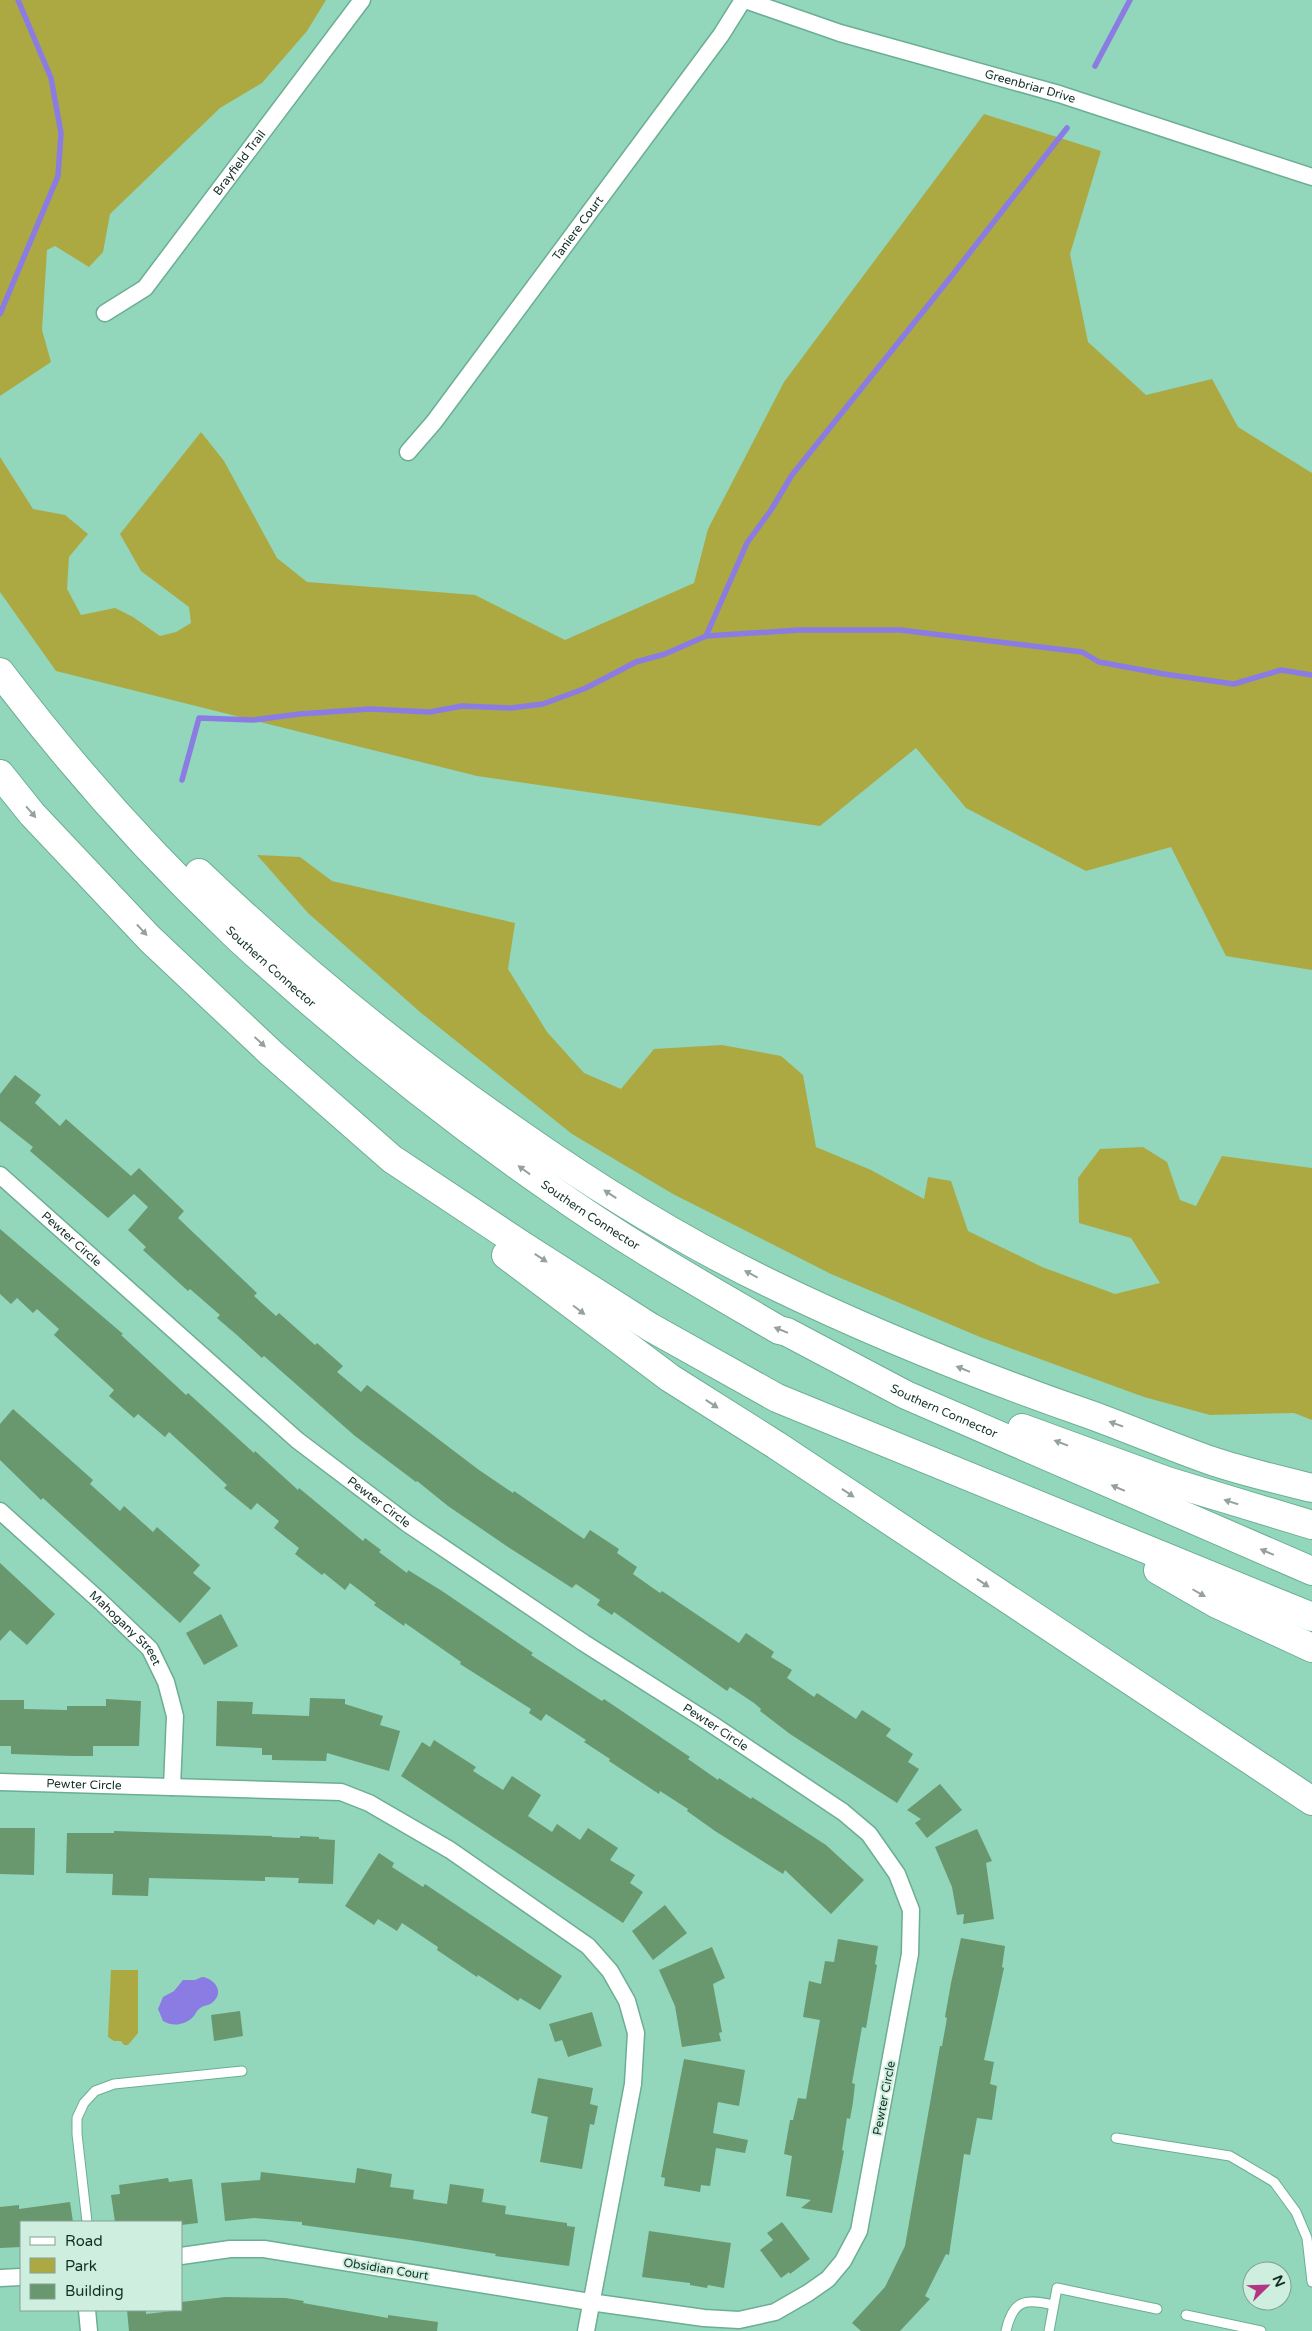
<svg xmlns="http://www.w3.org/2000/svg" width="1312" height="2331" font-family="'Varela Round',sans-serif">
	<rect width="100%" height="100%" fill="#92d6bb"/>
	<g fill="#aca943">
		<polygon points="0,0 326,0 307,31 262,83 220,108 110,214 103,252 89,267 55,246 47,250 42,330 51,362 0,396"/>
		<polygon points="984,114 1101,151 1070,254 1088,342 1146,395 1212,379 1238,427 1312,473 1312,970 1226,956 1171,847 1086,871 966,808 916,748 820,826 477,776 56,671 0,592 0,457 33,509 65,515 88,534 69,557 67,589 81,615 115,608 133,617 160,636 176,632 191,623 189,607 141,571 120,534 201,432 224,461 277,558 307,582 475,595 565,640 694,583 708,529 784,382"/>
		<polygon points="257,855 300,857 332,881 515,923 508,969 547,1032 584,1073 621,1089 654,1049 722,1045 781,1056 803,1075 816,1147 871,1170 924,1199 928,1177 951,1181 968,1231 1042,1267 1115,1294 1160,1283 1131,1238 1079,1223 1078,1178 1100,1149 1143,1147 1167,1162 1180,1200 1196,1206 1222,1156 1312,1168 1312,1420 1294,1413 1210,1415 1144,1397 980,1337 831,1274 673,1194 572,1134 420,1012 308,913"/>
		<polygon points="111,1970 138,1970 138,2033 128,2045 124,2045 121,2041 114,2041 108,2037"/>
	</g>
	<path fill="#8a7ce3" d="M202 1977C214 1978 225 1992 213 2002 209 2006 203 2005 199 2009 196 2011 195 2016 192 2018 184 2025 173 2027 163 2021L158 2009 163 1997 174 1991 183 1980H195Z"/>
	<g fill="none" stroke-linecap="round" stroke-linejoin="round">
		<g stroke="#8a7ce3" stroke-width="5.5">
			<polyline points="1095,66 1130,0"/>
			<polyline points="0,314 58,176 61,133 51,78 18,0"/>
			<polyline points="706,636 747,543 771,510 792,475 950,278 1067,128"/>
			<polyline points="182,780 199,718 253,720 300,714 370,709 430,712 462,706 511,708 543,704 586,688 636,662 665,654 706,636 799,630 900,630 1082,652 1099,662 1164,674 1234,684 1281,670 1312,675"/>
		</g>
	</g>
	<g fill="#69986e">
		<polygon points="15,1075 41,1095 35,1103 60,1126 66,1119 131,1176 139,1168 184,1211 178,1218 257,1293 254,1296 276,1316 279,1313 315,1345 317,1343 343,1366 337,1372 361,1392 367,1385 479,1470 513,1493 514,1491 584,1539 590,1530 619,1549 617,1553 637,1567 633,1574 660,1593 662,1591 739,1643 746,1633 774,1652 771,1657 792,1670 787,1678 814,1697 817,1693 856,1719 862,1710 891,1729 886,1736 913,1754 908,1762 919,1769 897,1803 790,1734 760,1711 761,1709 754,1703 730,1687 727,1691 614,1612 612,1615 597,1605 600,1600 576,1584 572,1588 508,1547 448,1506 417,1481 416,1482 355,1436 264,1356 262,1358 238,1336 217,1318 220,1315 190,1289 188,1291 143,1250 146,1247 128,1230 148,1207 134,1194 108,1218 30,1151 33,1147 0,1121 0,1094"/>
		<polygon points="0,1229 123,1334 121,1335 186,1395 188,1393 254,1453 255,1451 298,1490 299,1488 363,1541 365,1538 381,1550 379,1552 407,1573 408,1570 442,1591 533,1653 531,1655 602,1701 604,1699 690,1757 688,1759 718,1780 719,1778 751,1799 752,1797 826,1845 864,1880 831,1914 785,1870 783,1874 715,1831 687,1811 688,1809 660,1791 659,1794 609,1761 610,1759 584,1742 586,1740 546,1714 541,1721 529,1713 531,1709 460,1664 461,1662 405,1623 404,1626 374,1605 376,1603 350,1583 345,1590 324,1573 322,1575 295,1554 299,1548 274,1528 279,1521 257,1503 251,1510 224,1488 227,1485 169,1432 165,1437 138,1414 134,1418 109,1396 114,1390 54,1335 59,1329 37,1309 33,1313 17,1298 11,1304 0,1294"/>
		<polygon points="13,1409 93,1480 90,1484 120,1511 124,1506 153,1532 157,1527 200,1565 193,1573 211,1588 180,1623 43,1498 41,1500 0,1460 0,1424"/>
		<polygon points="0,1563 55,1614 27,1645 10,1630 0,1641"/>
		<polygon points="221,1614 238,1646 204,1665 186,1633"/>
		<polygon points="310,1698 345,1699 345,1704 383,1716 380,1725 400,1731 389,1771 327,1753 326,1761 272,1760 272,1755 262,1755 262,1748 216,1746 217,1701 253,1702 252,1714 309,1716"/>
		<polygon points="106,1699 141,1701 139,1746 93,1746 93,1756 72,1756 11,1754 11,1746 0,1746 0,1700 24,1700 24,1709 67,1710 67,1706 106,1706"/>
		<polygon points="434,1740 476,1767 473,1771 503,1790 512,1776 541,1795 528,1816 552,1832 557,1824 580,1840 588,1828 618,1848 610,1860 635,1875 630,1883 643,1892 623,1923 401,1776 422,1742 430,1747"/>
		<polygon points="940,1784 962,1810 927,1838 915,1823 921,1819 907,1810"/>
		<polygon points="0,1828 35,1828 34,1875 0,1874"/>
		<polygon points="977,1829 992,1861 986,1863 994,1919 963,1924 964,1914 957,1915 952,1887 935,1847"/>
		<polygon points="114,1831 272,1836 272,1837 300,1838 300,1836 319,1837 319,1839 335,1840 333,1884 298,1883 299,1878 265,1877 265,1881 149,1878 148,1896 112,1895 113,1874 66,1873 67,1833 114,1833"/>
		<polygon points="379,1853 394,1863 392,1867 423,1887 425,1884 562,1976 540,2010 520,1998 518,2001 478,1975 477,1977 437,1950 438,1947 402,1923 397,1931 378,1919 374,1925 345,1906"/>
		<polygon points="665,1905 687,1933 653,1960 632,1931"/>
		<polygon points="961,1938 1005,1946 1002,1967 1004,1968 984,2060 994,2062 990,2084 997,2086 992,2120 977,2118 970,2155 964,2154 949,2255 946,2254 925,2296 930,2299 900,2331 861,2331 852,2323 885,2287 905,2246 940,2046 942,2046 947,2018 945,2017 951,1983"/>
		<polygon points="838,1939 878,1946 875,1964 877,1965 866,2028 862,2027 852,2083 855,2084 853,2102 850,2119 847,2118 842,2150 844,2151 832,2213 801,2208 811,2200 786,2196 792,2156 784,2154 790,2120 793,2120 798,2098 806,2099 820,2020 803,2017 809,1981 821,1984 825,1961 834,1962"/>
		<polygon points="712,1947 725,1978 713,1984 722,2032 719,2033 721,2041 682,2047 675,2006 659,1970"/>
		<polygon points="240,2011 243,2036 214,2041 211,2015"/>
		<polygon points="592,2012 602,2046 568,2057 562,2040 555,2042 549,2024"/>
		<polygon points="684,2059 745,2070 739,2106 718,2102 713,2133 748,2140 745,2153 716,2148 710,2186 701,2185 700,2192 664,2186 665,2178 661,2177"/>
		<polygon points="538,2078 593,2088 590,2104 598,2106 594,2125 590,2124 582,2169 540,2162 548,2117 531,2113"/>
		<polygon points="357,2168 392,2174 390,2187 414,2190 413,2199 447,2204 450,2184 484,2189 482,2202 506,2206 505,2214 567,2223 567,2226 575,2227 569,2266 495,2256 496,2254 410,2240 302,2225 302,2222 254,2218 225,2221 221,2183 260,2180 261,2172 355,2183"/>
		<polygon points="168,2178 169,2182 192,2179 198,2223 181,2225 181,2222 115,2222 111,2195 120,2194 119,2185"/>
		<polygon points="70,2202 73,2222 21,2222 21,2247 0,2248 0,2207 19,2205 19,2209"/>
		<polygon points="782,2222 810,2259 790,2274 789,2272 781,2278 760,2250 773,2240 767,2233"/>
		<polygon points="649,2231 731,2243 724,2288 708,2285 707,2288 690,2285 690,2283 642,2277"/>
		<polygon points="225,2297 286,2298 304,2301 303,2303 388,2318 388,2315 438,2322 437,2331 129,2331 127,2310 146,2310 146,2314 181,2310 181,2302"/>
	</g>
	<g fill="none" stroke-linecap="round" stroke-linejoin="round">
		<g stroke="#6bae94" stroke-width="11">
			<g id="lane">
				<polyline points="1116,2138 1230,2156 1274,2182 1296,2212 1307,2238 1312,2282"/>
				<polyline points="87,2222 77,2134 77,2118 84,2103 95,2091 114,2084 242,2071"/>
				<polyline points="1186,2315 1261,2331"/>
				<path d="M1006 2331C1013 2300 1025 2298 1053 2305"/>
				<polyline points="1049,2331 1057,2288 1157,2309"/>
			</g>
		</g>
		<g stroke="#6bae94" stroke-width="19">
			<g id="street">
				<path id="s1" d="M745 0 840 33 1059 94 1312 177"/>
				<path id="s2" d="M105 313 145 288 362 0"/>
				<path id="s3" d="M408 452 434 422 721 35 743 0"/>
				<path id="s4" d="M0 1175 297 1440 408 1524 584 1643 710 1723 843 1812 869 1834 897 1874 911 1910 910 1954 859 2231 843 2261 828 2279 808 2293 775 2312 739 2320 704 2318 590 2302 264 2249H230L181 2256"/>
				<path id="s5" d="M0 1511 100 1601 150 1649 166 1682 175 1716 172 1787"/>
				<path id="s6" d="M0 1782 341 1792 369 1803 450 1850 588 1946 610 1971 627 2001 636 2033 633 2084 586 2331"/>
				<polyline points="0,2278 21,2277"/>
				<polyline points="87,2310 89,2331"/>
			</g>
		</g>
		<g stroke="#6bae94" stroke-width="30">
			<g id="highway">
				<path id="s7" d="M0 672C69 763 147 851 230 930 249 949 271 967 291 985 374 1058 460 1126 551 1189 624 1241 702 1285 779 1330L787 1332 906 1395 1312 1571"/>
				<polyline points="0,774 32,814 150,939 271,1053 392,1159 523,1246 650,1327 777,1398 1312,1617"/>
				<path d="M199 873C297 967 402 1053 514 1130 595 1187 680 1240 769 1283 874 1334 981 1377 1091 1415 1132 1430 1172 1447 1212 1461 1245 1472 1279 1480 1312 1488"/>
				<polyline points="506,1255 670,1378 776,1445 1312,1801"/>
				<polyline points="1022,1428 1167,1481 1312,1525"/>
				<polyline points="1158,1570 1217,1604 1312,1648"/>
			</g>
		</g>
		<use href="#lane" stroke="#fff" stroke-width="9"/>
		<use href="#street" stroke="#fff" stroke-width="16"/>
		<use href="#highway" stroke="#fff" stroke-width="28"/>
	</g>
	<defs><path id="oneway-solid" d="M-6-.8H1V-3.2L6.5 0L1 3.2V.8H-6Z" transform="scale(1.25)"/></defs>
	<g fill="#95a19d">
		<use href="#oneway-solid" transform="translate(31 812) rotate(49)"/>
		<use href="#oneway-solid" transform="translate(142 930) rotate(47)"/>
		<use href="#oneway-solid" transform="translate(260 1042) rotate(43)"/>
		<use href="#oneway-solid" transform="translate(524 1170) rotate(-144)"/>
		<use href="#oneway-solid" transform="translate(610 1194) rotate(-147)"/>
		<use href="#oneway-solid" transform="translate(541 1258) rotate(33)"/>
		<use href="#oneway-solid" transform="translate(751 1274) rotate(-152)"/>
		<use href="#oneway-solid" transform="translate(579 1310) rotate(37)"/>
		<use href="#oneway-solid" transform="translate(781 1330) rotate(-158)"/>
		<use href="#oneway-solid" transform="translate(963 1369) rotate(-158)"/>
		<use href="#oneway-solid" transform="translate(712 1404) rotate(33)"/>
		<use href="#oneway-solid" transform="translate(1116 1424) rotate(-161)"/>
		<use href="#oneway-solid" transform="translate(1061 1443) rotate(-159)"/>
		<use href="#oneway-solid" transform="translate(1118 1488) rotate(-157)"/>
		<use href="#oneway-solid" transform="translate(848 1493) rotate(34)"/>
		<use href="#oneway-solid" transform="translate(1231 1502) rotate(-162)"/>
		<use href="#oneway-solid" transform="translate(1267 1552) rotate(-157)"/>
		<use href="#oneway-solid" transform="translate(983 1583) rotate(34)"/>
		<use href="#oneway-solid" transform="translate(1199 1593) rotate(30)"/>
	</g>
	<g text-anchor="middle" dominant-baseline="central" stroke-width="4" stroke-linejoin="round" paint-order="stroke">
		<g font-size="12" fill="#132f25" stroke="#ceefe0">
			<text stroke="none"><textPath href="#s1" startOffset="298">Greenbriar Drive</textPath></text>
			<text stroke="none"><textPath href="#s2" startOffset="204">Brayfield Trail</textPath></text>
			<text stroke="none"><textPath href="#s3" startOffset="281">Taniere Court</textPath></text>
			<text stroke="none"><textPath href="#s7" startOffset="401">Southern Connector</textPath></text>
			<text stroke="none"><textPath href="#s7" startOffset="806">Southern Connector</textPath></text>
			<text stroke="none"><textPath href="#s4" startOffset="96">Pewter Circle</textPath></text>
			<text stroke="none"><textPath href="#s7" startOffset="1211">Southern Connector</textPath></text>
			<text stroke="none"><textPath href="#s4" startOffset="501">Pewter Circle</textPath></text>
			<text stroke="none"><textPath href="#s5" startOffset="172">Mahogany Street</textPath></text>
			<text stroke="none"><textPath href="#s4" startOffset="906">Pewter Circle</textPath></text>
			<text stroke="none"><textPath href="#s6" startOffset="84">Pewter Circle</textPath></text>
			<text transform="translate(884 2098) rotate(-79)">Pewter Circle</text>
			<text transform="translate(386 2269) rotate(9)">Obsidian Court</text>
		</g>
	</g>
	<rect x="20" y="2221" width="162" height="90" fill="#ceefe0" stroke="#83a295"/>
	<rect x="30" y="2237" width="25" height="8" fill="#ffffff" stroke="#83a295"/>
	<text x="65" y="2246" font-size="15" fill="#132f25">Road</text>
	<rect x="30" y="2258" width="25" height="15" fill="#aca943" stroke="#83a295"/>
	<text x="65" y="2271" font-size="15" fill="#132f25">Park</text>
	<rect x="30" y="2284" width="25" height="15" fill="#69986e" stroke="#83a295"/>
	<text x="65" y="2296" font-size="15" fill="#132f25">Building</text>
	<g transform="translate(1267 2286) rotate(67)"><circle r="24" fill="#ceefe0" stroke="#83a295"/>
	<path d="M0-4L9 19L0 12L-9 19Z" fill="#b43583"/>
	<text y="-8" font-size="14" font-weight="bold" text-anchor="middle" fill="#132f25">N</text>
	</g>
</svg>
